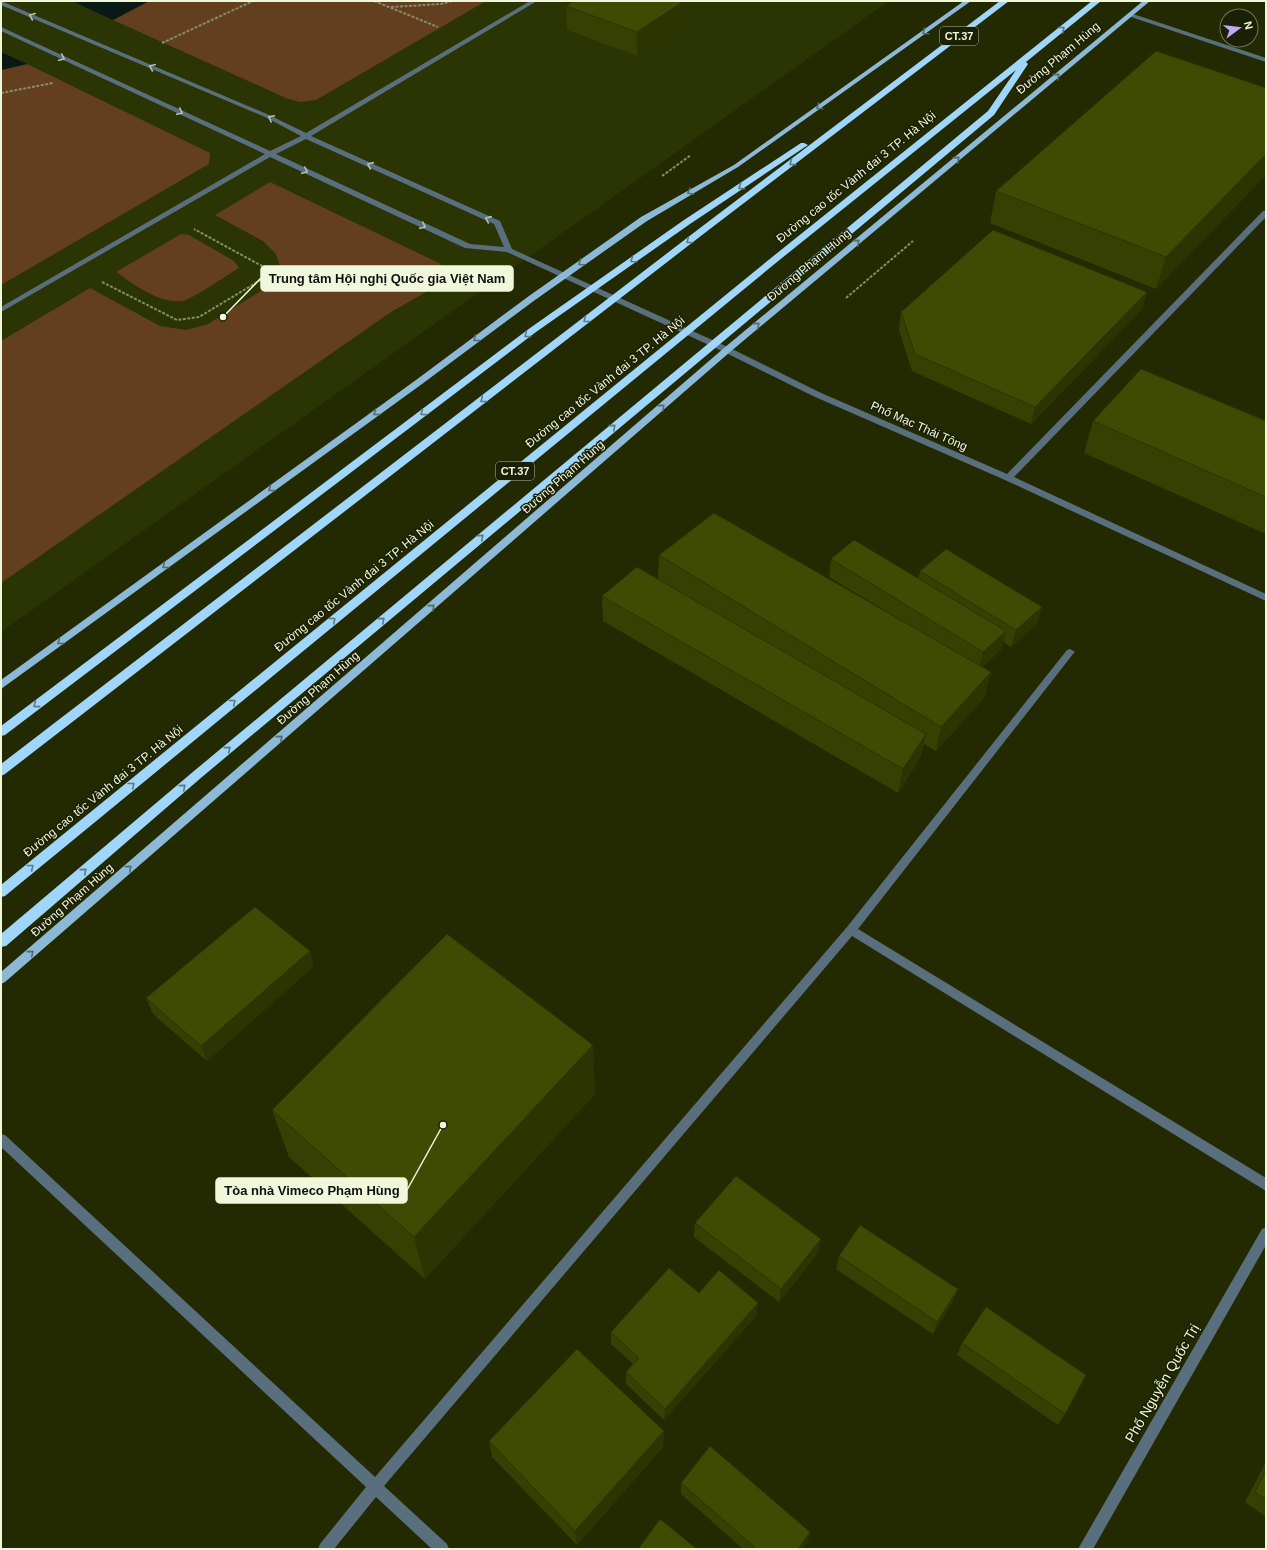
<svg xmlns="http://www.w3.org/2000/svg" width="1267" height="1550" font-family="Helvetica,sans-serif">
	<rect width="100%" height="100%" fill="#232a02"/>
	<polygon fill="#2b3403" points="1,1 889,1 1,632"/>
	<g fill="#633f20">
		<polygon points="149,1 486,1 316,100 300,102 286,98 113,20"/>
		<polygon points="27,64 210,153 209,164 1,285 1,70"/>
		<polygon points="270,182 441,264 433,288 391,312 1,583 1,341 90,288 160,326 186,330 208,324 269,286 281,270 276,254 263,241 215,215"/>
		<path d="M181 234 189 235 234 261 239 268C229 274 191 300 183 301 159 304 135 285 116 272Z"/>
	</g>
	<g fill="#091916">
		<polygon points="72,1 149,1 113,20"/>
		<polygon points="1,52 27,64 1,70"/>
	</g>
	<g fill="none" stroke-linecap="round" stroke-linejoin="round">
		<g stroke="#868d6b" stroke-width="2" stroke-dasharray="3 1.5" stroke-linecap="butt">
			<polyline points="374,1 438,27"/>
			<polyline points="391,7 441,4 452,1"/>
			<polyline points="162,43 253,1"/>
			<polyline points="1,93 53,83"/>
			<polyline points="662,176 691,155"/>
			<polyline points="485,276 499,282"/>
			<polyline points="102,282 177,320 199,317 264,278 262,266 194,229"/>
			<polyline points="846,298 913,241"/>
		</g>
		<g fill="#5a6f7e" fill-rule="evenodd">
			<path d="M1 1 269 115 306 133 530 1H537L311 136 500 221 512 249 730 348 819 392 1007 474 1263 211H1266V217L1014 477 1266 594V601L1005 480 813 396 724 352 507 252 465 248 270 157 1 312V307L265 154 1 31V27L270 151 301 136 265 117 1 5ZM306 139 494 224 504 247 470 244 276 154Z"/>
			<polygon points="1130,13 1266,58 1266,62 1128,16 1127,15"/>
			<polygon points="1070,649 1075,652 1073,654 858,929 1266,1178 1266,1191 852,936 384,1486 447,1544 449,1549 432,1549 376,1497 334,1549 318,1549 320,1544 366,1487 1,1147 1,1134 5,1135 375,1477 847,927 1067,650"/>
			<polygon points="1266,1227 1266,1245 1093,1549 1078,1549 1262,1229"/>
		</g>
		<g fill="#8db9d8" fill-rule="evenodd">
			<polygon points="964,1 971,1 738,167 647,221 535,300 422,384 1,689 1,680 416,380 529,296 641,217 734,165"/>
			<polygon points="1143,1 1150,1 730,352 5,982 1,984 1,972 724,348"/>
		</g>
		<g fill="#a1d6fc" fill-rule="evenodd">
			<polygon points="1000,1 1009,1 706,232 5,774 1,776 1,764 700,228"/>
			<polygon points="1092,1 1101,1 1026,62 1028,64 994,115 202,777 6,946 1,947 1,934 194,771 988,111 1016,70 777,262 5,896 1,897 1,885 771,258"/>
			<polygon points="801,143 804,143 808,145 690,224 536,332 5,735 1,736 1,726 530,328 684,220"/>
		</g>
	</g>
	<g fill="#364003">
		<polygon points="566,6 691,20 637,56 567,30"/>
		<polygon points="1266,88 1266,175 1156,289 990,223 996,191"/>
		<polygon points="1147,292 1142,309 1031,424 912,371 899,330 901,312"/>
		<polygon points="1093,421 1266,421 1266,534 1084,453"/>
		<polygon points="659,555 887,612 829,577 831,559 918,579 920,571 1037,624 1011,647 1003,642 1002,649 982,667 985,697 936,751 924,744 920,758 898,793 603,621 602,596 658,580"/>
		<polygon points="314,966 207,1061 153,1014 146,998"/>
		<polygon points="595,1094 425,1279 289,1157 272,1110"/>
		<polygon points="695,1223 818,1253 779,1302 694,1237"/>
		<polygon points="839,1256 953,1301 933,1334 836,1269"/>
		<polygon points="699,1293 756,1316 664,1420 626,1384 626,1372 633,1364 611,1344 611,1332"/>
		<polygon points="962,1343 1065,1414 1058,1425 957,1355"/>
		<polygon points="664,1431 663,1447 577,1545 492,1457 489,1441"/>
		<polygon points="1266,1462 1266,1517 1245,1502"/>
		<polygon points="681,1483 810,1532 807,1542 802,1549 743,1549 681,1494"/>
	</g>
	<g fill="#2c3402">
		<polygon points="684,1 691,1 691,20 637,56 637,32"/>
		<polygon points="1266,154 1266,175 1156,289 1166,257"/>
		<polygon points="1147,292 1142,309 1031,424 1035,407"/>
		<polygon points="1042,607 1037,624 1011,647 1016,630"/>
		<polygon points="1006,631 1002,649 979,669 983,652"/>
		<polygon points="991,672 985,697 936,751 941,727"/>
		<polygon points="926,734 920,758 898,793 903,769"/>
		<polygon points="310,951 314,966 207,1061 201,1046"/>
		<polygon points="593,1045 595,1094 425,1279 414,1237"/>
		<polygon points="821,1239 818,1253 779,1302 781,1289"/>
		<polygon points="958,1289 953,1301 933,1334 937,1322"/>
		<polygon points="758,1303 756,1316 664,1420 665,1409"/>
		<polygon points="664,1431 663,1447 577,1545 575,1531"/>
		<polygon points="810,1532 807,1542 802,1549 798,1549"/>
	</g>
	<g fill="#3f4b03" stroke="#2c3402">
		<polygon points="574,1 684,1 637,32 566,6"/>
		<polygon points="1156,51 1266,88 1266,154 1166,257 996,191"/>
		<polygon points="993,230 1147,292 1035,407 915,354 901,312"/>
		<polygon points="1141,369 1266,421 1266,497 1093,421"/>
		<polygon points="714,513 991,672 941,727 659,555"/>
		<polygon points="854,540 1006,631 983,652 831,559"/>
		<polygon points="946,549 1042,607 1016,630 920,571"/>
		<polygon points="637,567 926,734 903,769 602,596"/>
		<polygon points="255,907 310,951 201,1046 146,998"/>
		<polygon points="447,934 593,1045 414,1237 272,1110"/>
		<polygon points="736,1176 821,1239 781,1289 695,1223"/>
		<polygon points="860,1225 958,1289 937,1322 839,1256"/>
		<polygon points="669,1268 699,1293 719,1270 758,1303 665,1409 626,1372 639,1358 611,1332"/>
		<polygon points="986,1307 1086,1375 1065,1414 962,1343"/>
		<polygon points="577,1349 664,1431 575,1531 489,1441"/>
		<polygon points="710,1446 810,1532 798,1549 757,1549 681,1483"/>
		<polygon points="1266,1471 1266,1499 1255,1492"/>
		<polygon points="660,1519 697,1549 638,1549"/>
	</g>
	<defs><path id="oneway-chevron" d="M-2-3.5L2.5 0L-2 3.5" fill="none" stroke-width="1.6" stroke-linecap="round" stroke-linejoin="round"/></defs>
	<g stroke="#b4c1b6">
		<use href="#oneway-chevron" transform="translate(32 16) rotate(-157)"/>
		<use href="#oneway-chevron" transform="translate(62 58) rotate(25)"/>
		<use href="#oneway-chevron" transform="translate(152 67) rotate(-157)"/>
		<use href="#oneway-chevron" transform="translate(180 112) rotate(25)"/>
		<use href="#oneway-chevron" transform="translate(271 118) rotate(-153)"/>
		<use href="#oneway-chevron" transform="translate(370 165) rotate(-156)"/>
		<use href="#oneway-chevron" transform="translate(305 171) rotate(25)"/>
		<use href="#oneway-chevron" transform="translate(488 219) rotate(-156)"/>
		<use href="#oneway-chevron" transform="translate(423 226) rotate(25)"/>
	</g>
	<g stroke="#5e7a80">
		<use href="#oneway-chevron" transform="translate(1062 29) rotate(-38)"/>
		<use href="#oneway-chevron" transform="translate(792 163) rotate(143)"/>
		<use href="#oneway-chevron" transform="translate(741 187) rotate(146)"/>
		<use href="#oneway-chevron" transform="translate(689 241) rotate(142)"/>
		<use href="#oneway-chevron" transform="translate(633 260) rotate(145)"/>
		<use href="#oneway-chevron" transform="translate(586 320) rotate(142)"/>
		<use href="#oneway-chevron" transform="translate(527 335) rotate(143)"/>
		<use href="#oneway-chevron" transform="translate(483 400) rotate(142)"/>
		<use href="#oneway-chevron" transform="translate(423 413) rotate(143)"/>
		<use href="#oneway-chevron" transform="translate(613 427) rotate(-40)"/>
		<use href="#oneway-chevron" transform="translate(481 537) rotate(-40)"/>
		<use href="#oneway-chevron" transform="translate(333 620) rotate(-39)"/>
		<use href="#oneway-chevron" transform="translate(382 620) rotate(-40)"/>
		<use href="#oneway-chevron" transform="translate(233 702) rotate(-39)"/>
		<use href="#oneway-chevron" transform="translate(36 705) rotate(143)"/>
		<use href="#oneway-chevron" transform="translate(228 749) rotate(-40)"/>
		<use href="#oneway-chevron" transform="translate(132 785) rotate(-39)"/>
		<use href="#oneway-chevron" transform="translate(183 787) rotate(-40)"/>
		<use href="#oneway-chevron" transform="translate(31 867) rotate(-39)"/>
		<use href="#oneway-chevron" transform="translate(84 871) rotate(-40)"/>
	</g>
	<g stroke="#546c6e">
		<use href="#oneway-chevron" transform="translate(925 32) rotate(145)"/>
		<use href="#oneway-chevron" transform="translate(1057 76) rotate(-40)"/>
		<use href="#oneway-chevron" transform="translate(819 107) rotate(145)"/>
		<use href="#oneway-chevron" transform="translate(957 159) rotate(-40)"/>
		<use href="#oneway-chevron" transform="translate(690 192) rotate(150)"/>
		<use href="#oneway-chevron" transform="translate(857 242) rotate(-40)"/>
		<use href="#oneway-chevron" transform="translate(581 263) rotate(145)"/>
		<use href="#oneway-chevron" transform="translate(757 325) rotate(-40)"/>
		<use href="#oneway-chevron" transform="translate(476 339) rotate(143)"/>
		<use href="#oneway-chevron" transform="translate(662 407) rotate(-41)"/>
		<use href="#oneway-chevron" transform="translate(376 413) rotate(144)"/>
		<use href="#oneway-chevron" transform="translate(271 489) rotate(144)"/>
		<use href="#oneway-chevron" transform="translate(165 566) rotate(144)"/>
		<use href="#oneway-chevron" transform="translate(432 607) rotate(-41)"/>
		<use href="#oneway-chevron" transform="translate(60 642) rotate(144)"/>
		<use href="#oneway-chevron" transform="translate(280 738) rotate(-41)"/>
		<use href="#oneway-chevron" transform="translate(129 868) rotate(-41)"/>
		<use href="#oneway-chevron" transform="translate(31 953) rotate(-41)"/>
	</g>
	<g text-anchor="middle" dominant-baseline="central" stroke-width="3" stroke-linejoin="round" paint-order="stroke">
		<g fill="#1a1f05" stroke="#b0b69b" stroke-width="1">
			<rect x="940" y="27" width="38" height="18" rx="3"/>
			<rect x="496" y="462" width="38" height="18" rx="3"/>
		</g>
		<g font-size="11" font-weight="bold" fill="#f0f7db">
			<text x="959" y="36">CT.37</text>
			<text x="515" y="471">CT.37</text>
		</g>
		<g font-size="12" fill="#f0f7db" stroke="#1a1f05">
			<text transform="translate(1058 58) rotate(-40)">Đường Phạm Hùng</text>
			<text transform="translate(856 177) rotate(-39)">Đường cao tốc Vành đai 3 TP. Hà Nội</text>
			<text transform="translate(809 265) rotate(-40)">Đường Phạm Hùng</text>
			<text transform="translate(605 382) rotate(-39)">Đường cao tốc Vành đai 3 TP. Hà Nội</text>
			<text transform="translate(919 426) rotate(24)">Phố Mạc Thái Tông</text>
			<text transform="translate(563 477) rotate(-41)">Đường Phạm Hùng</text>
			<text transform="translate(354 586) rotate(-39)">Đường cao tốc Vành đai 3 TP. Hà Nội</text>
			<text transform="translate(318 688) rotate(-41)">Đường Phạm Hùng</text>
			<text transform="translate(103 791) rotate(-39)">Đường cao tốc Vành đai 3 TP. Hà Nội</text>
			<text transform="translate(72 900) rotate(-41)">Đường Phạm Hùng</text>
		</g>
		<g font-size="14" fill="#f0f7db" stroke="#1a1f05">
			<text transform="translate(1162 1383) rotate(-60)">Phố Nguyễn Quốc Trị</text>
		</g>
	</g>
	<path fill="none" stroke="#f0f7db" stroke-width="1.5" d="M223 317L261 278M443 1125L407 1190"/>
	<g fill="#f0f7db" stroke="#1a1f05" stroke-width="1.5">
		<circle cx="223" cy="317" r="4"/>
		<circle cx="443" cy="1125" r="4"/>
	</g>
	<g fill="#f0f7db" stroke="#f0f7db" stroke-width="1.5">
		<rect x="261" y="266" width="252" height="25" rx="4"/>
		<rect x="216" y="1178" width="191" height="25" rx="4"/>
	</g>
	<g font-size="13" text-anchor="middle" font-weight="bold" fill="#111">
		<text x="387" y="283">Trung tâm Hội nghị Quốc gia Việt Nam</text>
		<text x="312" y="1195">Tòa nhà Vimeco Phạm Hùng</text>
	</g>
	<rect width="1267" height="1550" fill="none" stroke="#f0f7db" stroke-width="4"/>
	<g transform="translate(1239 28) rotate(75)"><circle r="19" fill="#1a1f05" stroke="#70755b"/>
	<path d="M0-3L7 15L0 10L-7 15Z" fill="#c1a8f3"/>
	<text y="-6" font-size="11" font-weight="bold" text-anchor="middle" fill="#f0f7db">N</text>
	</g>
</svg>
